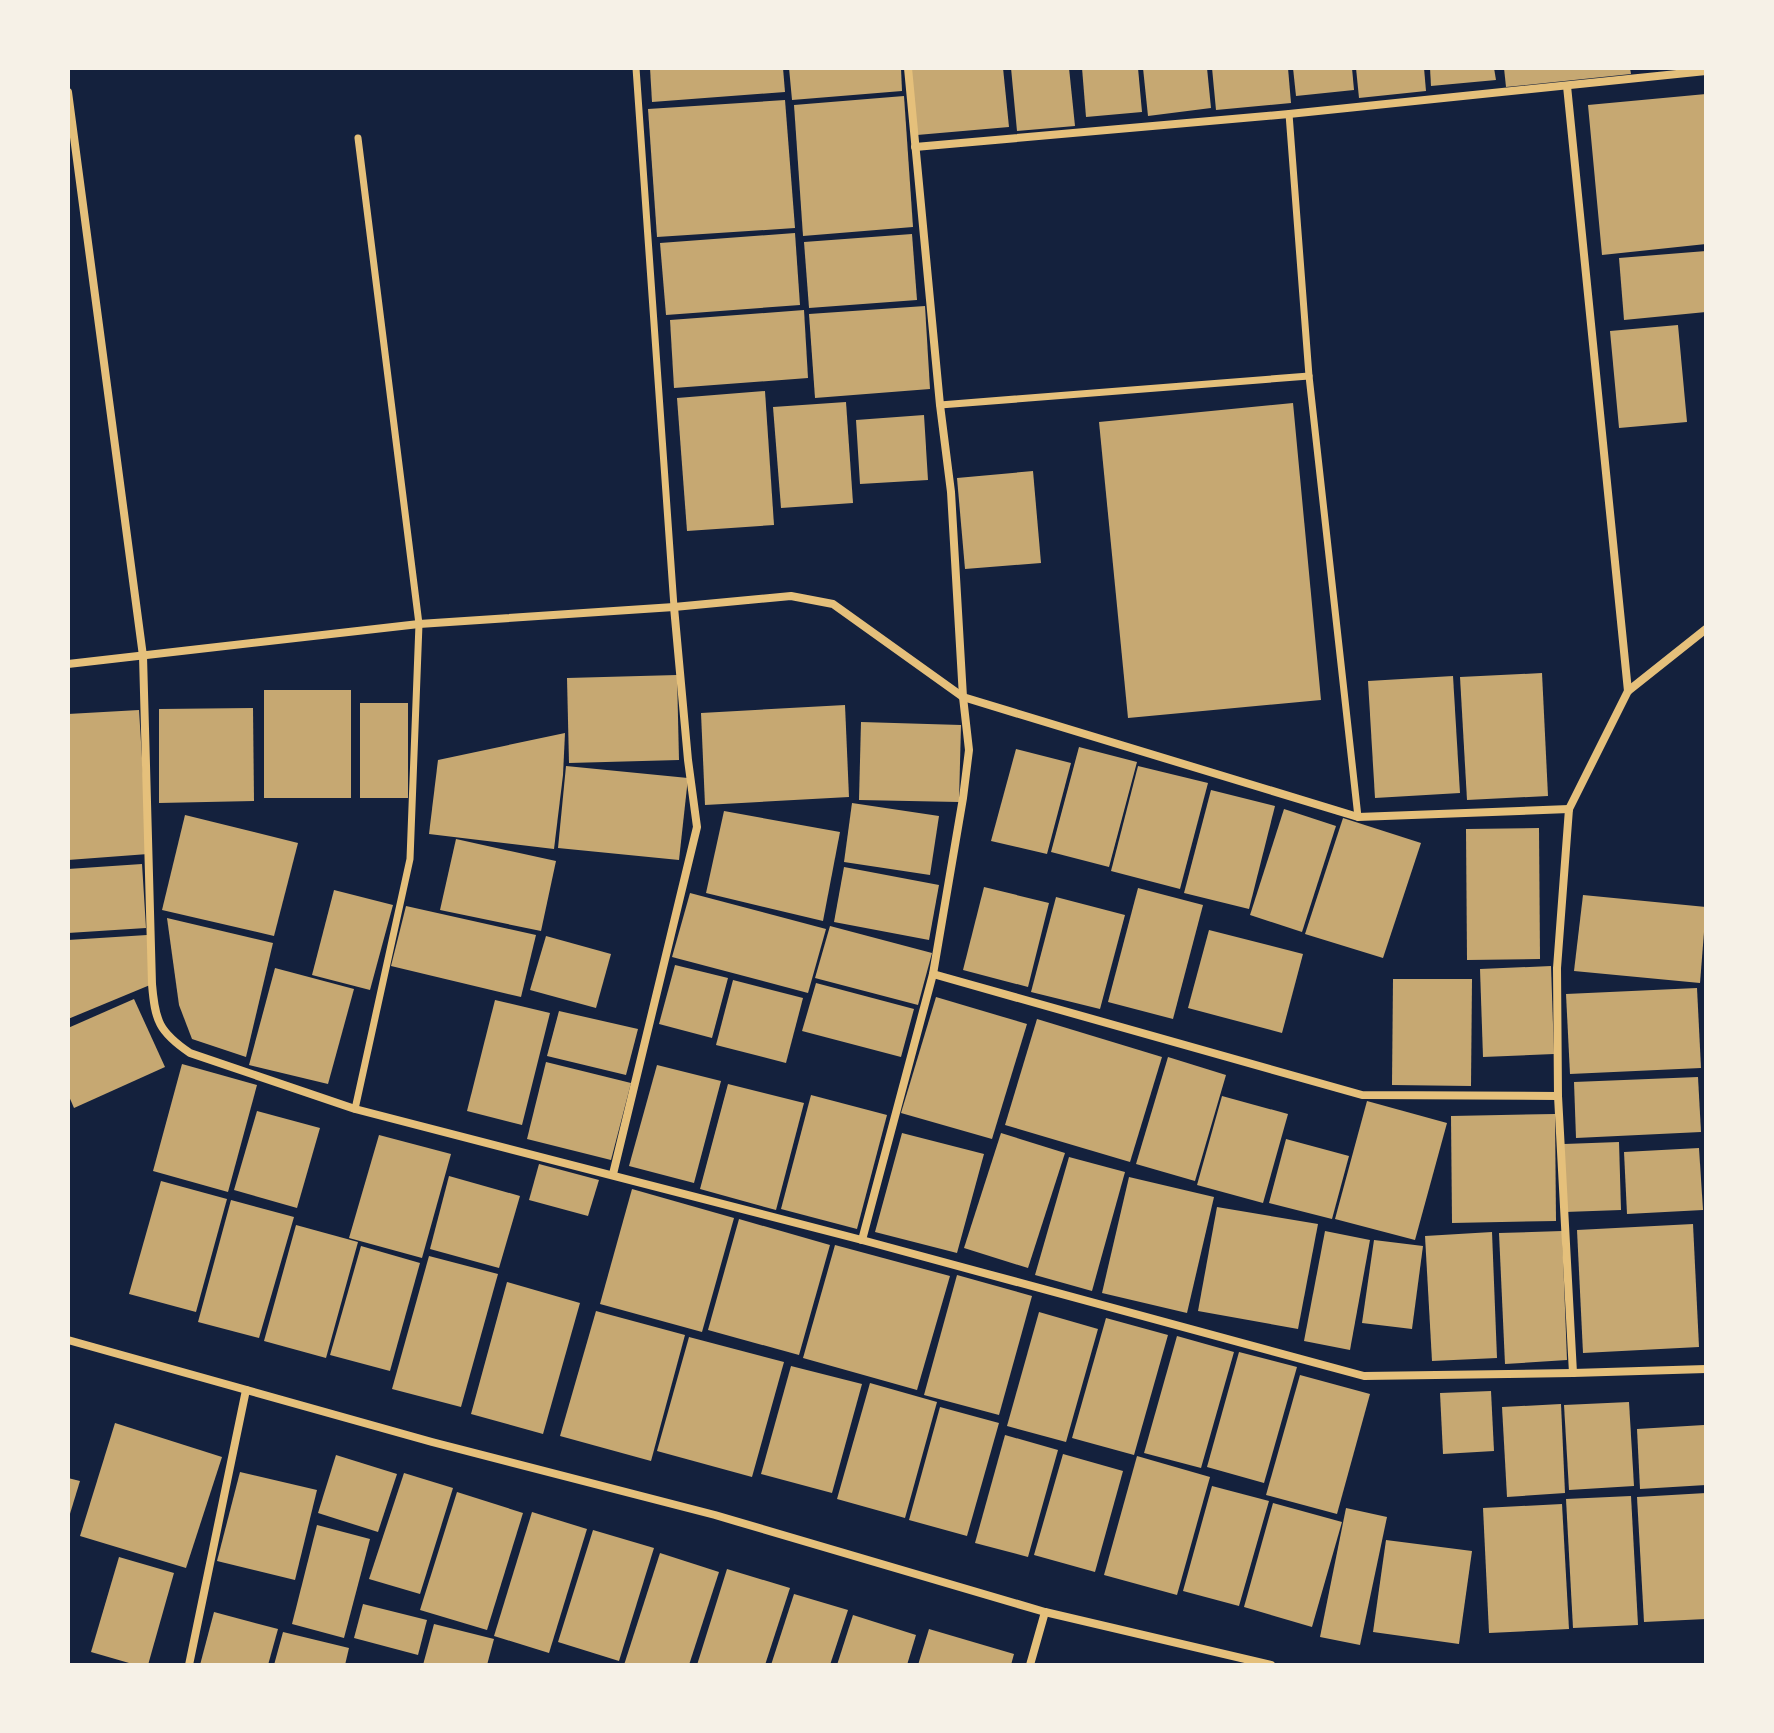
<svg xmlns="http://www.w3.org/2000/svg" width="1774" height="1733" font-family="'Playfair Display',serif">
	<rect width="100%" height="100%" fill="#14213d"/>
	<g fill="#c6a872">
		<polygon points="650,68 783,68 785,92 652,102"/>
		<polygon points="789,68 901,68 902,91 792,100"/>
		<polygon points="910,68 1003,68 1009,127 917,135"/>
		<polygon points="1011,68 1069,68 1075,126 1017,131"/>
		<polygon points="1082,68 1138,68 1142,112 1086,117"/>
		<polygon points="1143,68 1207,68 1211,108 1148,116"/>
		<polygon points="1212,68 1288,68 1291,103 1216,110"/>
		<polygon points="1293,68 1352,68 1354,90 1296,96"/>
		<polygon points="1356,68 1424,68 1426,91 1359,98"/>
		<polygon points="1430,68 1494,68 1496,80 1431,86"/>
		<polygon points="1504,68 1630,68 1631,74 1506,87"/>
		<polygon points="1706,94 1706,244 1602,255 1588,105"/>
		<polygon points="904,96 913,227 803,236 794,105"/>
		<polygon points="785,100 795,228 657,237 648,109"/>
		<polygon points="795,233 800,305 666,315 660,243"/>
		<polygon points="912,234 917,300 809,308 804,242"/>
		<polygon points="1706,251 1706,312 1624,320 1619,258"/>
		<polygon points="925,306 930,389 815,398 809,314"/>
		<polygon points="804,310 808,378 674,388 670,320"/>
		<polygon points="1678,325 1687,422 1619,428 1610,331"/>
		<polygon points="765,391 774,525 687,531 677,398"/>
		<polygon points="846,402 853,503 781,508 773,407"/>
		<polygon points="1293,403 1321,700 1128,718 1099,422"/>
		<polygon points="924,415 928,480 860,484 856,420"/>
		<polygon points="1033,471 1041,563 965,569 957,478"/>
		<polygon points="1542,673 1548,796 1467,800 1460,677"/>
		<polygon points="677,675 679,760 569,763 567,678"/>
		<polygon points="1453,676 1460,793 1375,798 1368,681"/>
		<rect x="264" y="690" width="87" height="108"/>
		<rect x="360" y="703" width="48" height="95"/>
		<polygon points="845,705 849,797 705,805 701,713"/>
		<polygon points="253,708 254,801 159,803 159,709"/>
		<polygon points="139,710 148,854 68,860 68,714"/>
		<polygon points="861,722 961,725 959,802 859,800"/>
		<polygon points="565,733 563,775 554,849 429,834 438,760"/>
		<polygon points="1079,747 1137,762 1109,867 1051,852"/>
		<polygon points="1016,749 1071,763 1047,854 991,841"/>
		<polygon points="566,766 688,778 679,860 558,848"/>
		<polygon points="1138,766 1208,783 1180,889 1111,871"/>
		<polygon points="1211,790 1275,806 1249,909 1184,893"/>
		<polygon points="852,803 939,816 930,875 844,862"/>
		<polygon points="1284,809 1336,826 1302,932 1250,915"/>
		<polygon points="724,811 840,832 823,921 706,893"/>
		<polygon points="185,815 298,843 274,936 162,910"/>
		<polygon points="1343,818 1421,843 1383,958 1305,934"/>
		<polygon points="1539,828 1540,959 1467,960 1466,829"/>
		<polygon points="456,839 556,861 541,931 440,910"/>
		<polygon points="142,864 146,928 68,933 68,869"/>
		<polygon points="844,867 939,885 929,940 834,922"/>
		<polygon points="984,887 1049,903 1028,987 963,970"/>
		<polygon points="1138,888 1203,905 1173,1019 1108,1002"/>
		<polygon points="334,890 393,905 370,990 312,975"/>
		<polygon points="690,893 826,929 808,993 672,957"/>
		<polygon points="1583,895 1706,907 1700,983 1574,971"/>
		<polygon points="1056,897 1125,915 1100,1009 1031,992"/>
		<polygon points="406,906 536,935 521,997 391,966"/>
		<polygon points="167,918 273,943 246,1057 192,1039 179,1005"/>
		<polygon points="830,926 932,953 918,1005 815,978"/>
		<polygon points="1209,930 1303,954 1282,1033 1188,1008"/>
		<polygon points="147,935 150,985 68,1019 68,940"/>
		<polygon points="546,936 611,954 596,1008 530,990"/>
		<polygon points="675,965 728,978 712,1038 659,1024"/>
		<polygon points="1551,966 1554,1054 1483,1057 1480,969"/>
		<polygon points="275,968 354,989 328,1084 249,1065"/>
		<polygon points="1393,979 1472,979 1471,1086 1392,1085"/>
		<polygon points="733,980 803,998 786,1063 716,1045"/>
		<polygon points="816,983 914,1009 901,1057 802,1031"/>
		<polygon points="1697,988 1701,1068 1570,1074 1566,994"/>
		<polygon points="936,997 1027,1024 992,1139 901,1113"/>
		<polygon points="134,999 165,1067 74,1108 68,1094 68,1028"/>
		<polygon points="495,1000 550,1013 522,1125 467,1111"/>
		<polygon points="559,1011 638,1029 626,1075 547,1056"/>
		<polygon points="1037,1019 1162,1057 1130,1162 1005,1125"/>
		<polygon points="1168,1057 1226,1075 1195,1181 1136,1164"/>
		<polygon points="546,1062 631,1083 611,1160 527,1139"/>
		<polygon points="182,1064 257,1085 228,1192 153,1171"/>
		<polygon points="657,1065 721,1081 694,1183 629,1166"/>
		<polygon points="1698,1077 1701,1132 1576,1138 1574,1082"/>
		<polygon points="728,1084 804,1103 776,1210 700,1189"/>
		<polygon points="811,1095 887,1115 857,1229 781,1209"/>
		<polygon points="1222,1096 1288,1114 1263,1203 1197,1185"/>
		<polygon points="1367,1101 1447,1123 1415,1240 1335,1219"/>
		<polygon points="257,1111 320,1128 297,1208 234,1190"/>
		<polygon points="1555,1114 1556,1221 1452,1223 1451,1116"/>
		<polygon points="902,1133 984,1154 957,1253 875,1232"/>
		<polygon points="1001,1133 1065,1153 1028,1268 964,1248"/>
		<polygon points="379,1135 451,1154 422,1258 349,1238"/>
		<polygon points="1286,1139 1349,1156 1332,1219 1269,1203"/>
		<polygon points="1619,1142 1621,1210 1565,1212 1564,1144"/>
		<polygon points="1699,1148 1703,1210 1627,1214 1624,1152"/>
		<polygon points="1069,1157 1125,1172 1092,1291 1035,1275"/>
		<polygon points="539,1164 599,1180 588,1216 529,1200"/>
		<polygon points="449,1176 520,1196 499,1268 430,1249"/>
		<polygon points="1129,1177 1214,1197 1187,1313 1102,1293"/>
		<polygon points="161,1181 227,1199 196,1312 129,1294"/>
		<polygon points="632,1189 734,1218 702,1332 600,1304"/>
		<polygon points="231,1200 294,1217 259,1338 198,1322"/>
		<polygon points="1217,1207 1318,1224 1298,1329 1198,1311"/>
		<polygon points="739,1219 830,1245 799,1355 708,1330"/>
		<polygon points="1693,1224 1699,1347 1583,1353 1577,1230"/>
		<polygon points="296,1225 358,1242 326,1358 264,1341"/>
		<polygon points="1325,1231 1370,1240 1350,1350 1304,1341"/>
		<polygon points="1562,1231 1567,1360 1505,1364 1499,1233"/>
		<polygon points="1492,1232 1497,1358 1432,1361 1425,1236"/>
		<polygon points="1374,1240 1423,1246 1412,1329 1362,1323"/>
		<polygon points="835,1245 950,1276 917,1390 803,1358"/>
		<polygon points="361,1246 420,1263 390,1371 330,1355"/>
		<polygon points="429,1256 498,1274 461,1407 392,1389"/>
		<polygon points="957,1275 1032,1296 999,1415 924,1395"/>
		<polygon points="507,1282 580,1303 543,1434 471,1414"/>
		<polygon points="596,1311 685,1335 651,1461 560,1436"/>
		<polygon points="1039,1312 1098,1329 1066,1442 1007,1426"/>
		<polygon points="1106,1318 1168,1335 1134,1455 1072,1438"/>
		<polygon points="1177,1336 1234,1352 1201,1468 1144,1453"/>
		<polygon points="689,1337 784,1362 752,1477 657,1451"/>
		<polygon points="1239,1352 1297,1367 1264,1483 1207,1467"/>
		<polygon points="791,1366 862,1384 832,1493 761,1474"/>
		<polygon points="1300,1375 1370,1394 1337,1514 1266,1495"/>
		<polygon points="870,1383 937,1402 905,1518 837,1499"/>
		<polygon points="1491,1391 1494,1451 1443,1454 1440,1393"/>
		<polygon points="1629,1402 1634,1486 1569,1490 1564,1405"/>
		<polygon points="1561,1404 1565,1493 1507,1497 1502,1407"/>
		<polygon points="940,1407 999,1423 967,1536 909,1520"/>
		<polygon points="115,1423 222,1457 186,1568 80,1536"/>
		<polygon points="1704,1425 1706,1485 1640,1489 1637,1429"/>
		<polygon points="1005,1435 1058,1450 1028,1557 975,1543"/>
		<polygon points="1063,1454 1123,1471 1095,1572 1034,1555"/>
		<polygon points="336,1455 397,1474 378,1532 318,1513"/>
		<polygon points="1137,1456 1210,1477 1177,1595 1104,1575"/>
		<polygon points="240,1472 317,1490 295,1580 217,1561"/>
		<polygon points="404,1473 453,1488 420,1594 369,1579"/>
		<polygon points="68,1478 80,1481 69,1517 68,1516"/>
		<polygon points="1212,1486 1269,1501 1239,1606 1183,1591"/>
		<polygon points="457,1492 523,1513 487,1630 420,1610"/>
		<polygon points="1706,1493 1706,1619 1644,1622 1637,1497"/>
		<polygon points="1631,1496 1638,1625 1573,1628 1566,1499"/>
		<polygon points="1273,1503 1342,1522 1312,1627 1244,1607"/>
		<polygon points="1562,1504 1569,1629 1489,1633 1483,1508"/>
		<polygon points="1346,1508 1387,1517 1360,1645 1320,1637"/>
		<polygon points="532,1512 587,1529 549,1653 494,1636"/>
		<polygon points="317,1525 370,1539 344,1638 292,1624"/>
		<polygon points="593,1530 654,1548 619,1661 558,1642"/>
		<polygon points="1386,1540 1472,1551 1459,1644 1373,1632"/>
		<polygon points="660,1553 719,1572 689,1665 624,1665"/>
		<polygon points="119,1557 174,1573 148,1665 136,1665 91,1652"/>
		<polygon points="727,1569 790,1588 765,1665 697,1665"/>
		<polygon points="794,1594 848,1610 830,1665 771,1665"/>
		<polygon points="363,1604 427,1620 418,1655 354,1638"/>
		<polygon points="214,1612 278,1629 268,1665 200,1665"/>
		<polygon points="853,1615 916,1635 907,1665 837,1665"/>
		<polygon points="434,1624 494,1639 487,1665 423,1665"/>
		<polygon points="929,1629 1014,1654 1011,1665 918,1665"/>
		<polygon points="283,1632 349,1648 345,1665 274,1665"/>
	</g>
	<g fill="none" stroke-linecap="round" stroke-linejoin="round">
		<g stroke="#e5c07b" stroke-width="7">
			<polyline points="636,68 674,607"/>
			<polyline points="1289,114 1309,376 1358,817"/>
			<polyline points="940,405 1309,376"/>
			<polyline points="355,1109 410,859 419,624 358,138"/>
		</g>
		<g stroke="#e5c07b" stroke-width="8">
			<polyline points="1567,86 1628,691"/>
			<path d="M68 92 143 656 152 984C155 1021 159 1032 190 1053L355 1109 862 1240 1364 1376 1573 1373 1706 1369"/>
			<polyline points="915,147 1289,114 1706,71"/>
			<polyline points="68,664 419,624 674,607 791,596 833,604 963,697 1358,817 1569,809"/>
			<polyline points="933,974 1362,1095 1558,1096"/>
			<polyline points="613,1174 697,827 688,760 674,607"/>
			<polyline points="862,1240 933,974 963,798 969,750 963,697 951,492 940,405 908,68"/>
			<polyline points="68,1340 432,1442 715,1515 1045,1612 1271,1665"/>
			<polyline points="1573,1373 1558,1096 1557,968 1569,809 1628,691 1706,629"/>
			<polyline points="189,1665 246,1390"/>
			<polyline points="1030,1665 1045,1612"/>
		</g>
	</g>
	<rect width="1774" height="1733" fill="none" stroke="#f6f1e7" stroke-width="140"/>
</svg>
